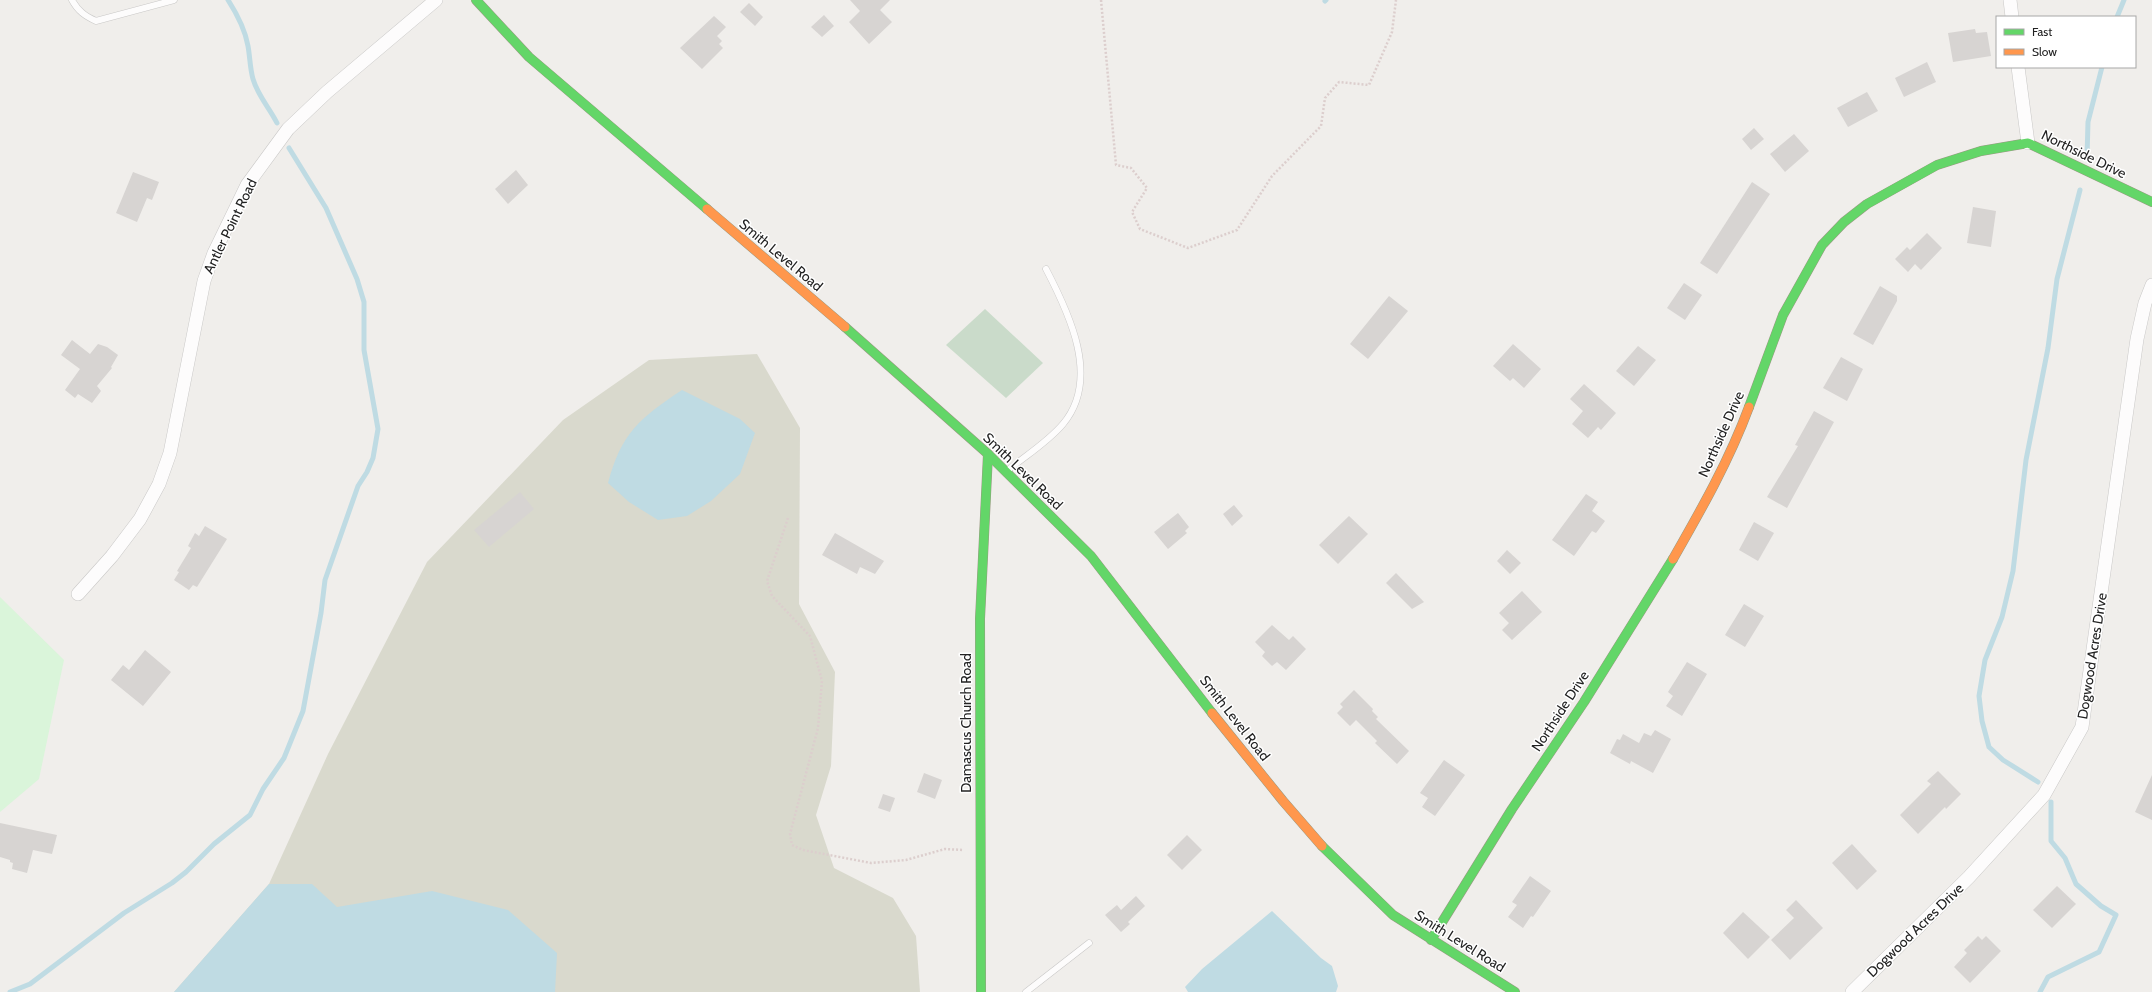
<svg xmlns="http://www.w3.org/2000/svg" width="2152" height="992" font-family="Cabin,sans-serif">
	<rect width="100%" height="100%" fill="#f0eeeb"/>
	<polygon fill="#d9d9cd" points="757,354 800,428 799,604 835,672 831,766 816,815 834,868 893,898 916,936 920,992 174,992 269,884 328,754 427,562 563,420 649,360"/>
	<polygon fill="#cadbca" points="985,309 1043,363 1006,398 946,345"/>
	<polygon fill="#daf5da" points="0,597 64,660 39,779 0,812"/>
	<g fill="#bfdbe3">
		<path d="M682 390 740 419 755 433 740 474 711 501 687 516 658 520 629 502 608 483C621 433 640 418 682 390Z"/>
		<polygon points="269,884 312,884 337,907 432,891 508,910 557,953 555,992 174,992"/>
		<polygon points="1272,911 1321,958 1332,966 1338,986 1336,992 1188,992 1185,987 1202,969"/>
	</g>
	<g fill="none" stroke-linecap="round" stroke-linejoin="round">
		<g stroke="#bfdbe3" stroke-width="5">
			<path d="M228 0C237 14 245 29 248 46 250 57 250 69 253 79 258 96 269 107 277 123"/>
			<polyline points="1325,1 1326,0"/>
			<polyline points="2117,17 2124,0"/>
			<polyline points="2087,157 2088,122 2102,67"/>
			<polyline points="2038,782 2003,760 1989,747 1982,721 1979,696 1985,660 2002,617 2013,571 2026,460 2048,348 2057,279 2080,190"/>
			<polyline points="10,992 30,984 124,913 172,883 186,872 214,844 250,815 263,789 284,758 303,711 321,613 325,580 358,486 367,472 373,458 378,429 364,350 364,302 357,279 326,208 289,148"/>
			<polyline points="2040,992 2048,977 2099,952 2116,915 2101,906 2076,884 2065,858 2051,841 2051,802"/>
		</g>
	</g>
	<g fill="#d7d4d2">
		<polygon points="850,0 890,0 880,10 892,22 869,44 849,22 860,11"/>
		<polygon points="749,3 763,17 755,26 740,12"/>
		<polygon points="824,15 834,26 822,37 811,27"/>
		<polygon points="714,16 726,27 717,36 722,41 719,44 723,48 702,69 680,48"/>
		<polygon points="1975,29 1976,33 1987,32 1991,56 1953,62 1948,33"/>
		<polygon points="1927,62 1936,82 1904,97 1895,78"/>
		<polygon points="1867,92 1878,111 1848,127 1837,108"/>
		<polygon points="1754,128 1764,139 1751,150 1742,139"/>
		<polygon points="1794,134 1809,151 1785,172 1770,154"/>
		<polygon points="516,170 528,185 508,204 495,189"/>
		<polygon points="133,172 159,182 152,200 147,198 137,222 116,213"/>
		<polygon points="1752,182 1770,194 1717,274 1700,263"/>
		<polygon points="1973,207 1996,211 1991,247 1967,243"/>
		<polygon points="1927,233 1942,248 1921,270 1915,264 1908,272 1895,259 1907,247 1910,250"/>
		<polygon points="1684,283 1702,295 1685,320 1667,308"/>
		<polygon points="1880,286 1897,296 1897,301 1873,345 1853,334"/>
		<polygon points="1389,296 1408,311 1368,359 1350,344"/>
		<polygon points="72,340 90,354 98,344 107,347 118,355 111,367 112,368 97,386 101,391 92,403 78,394 75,398 65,390 80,369 61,355"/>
		<polygon points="1513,344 1541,369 1524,388 1513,378 1510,381 1493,366"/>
		<polygon points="1638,346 1656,360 1634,386 1616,371"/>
		<polygon points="1841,357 1863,369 1847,401 1823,388"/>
		<polygon points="1584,384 1616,413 1601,430 1598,427 1588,438 1572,424 1583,411 1570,399"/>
		<polygon points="1814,411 1834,422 1787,508 1767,497 1798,446 1795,445"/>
		<polygon points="520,492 534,509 489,547 474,530"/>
		<polygon points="1586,494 1598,502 1592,511 1605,521 1596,533 1592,531 1574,556 1552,540"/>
		<polygon points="1234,505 1243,516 1232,526 1223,514"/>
		<polygon points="1178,513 1189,527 1185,531 1187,533 1168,549 1154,532"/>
		<polygon points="1349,516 1368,534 1338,564 1319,545"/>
		<polygon points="1754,522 1774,533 1758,561 1739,550"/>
		<polygon points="205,526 227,539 197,587 193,585 189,590 174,580 179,572 177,571 191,548 188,546 195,533 199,536"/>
		<polygon points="835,533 884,561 875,574 860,567 857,574 822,555"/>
		<polygon points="1507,550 1521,563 1510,574 1497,561"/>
		<polygon points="1396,573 1424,602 1412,609 1386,583"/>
		<polygon points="1522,591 1542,612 1512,640 1502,630 1509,623 1499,613"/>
		<polygon points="1744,604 1764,616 1745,647 1725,635"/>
		<polygon points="1272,625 1289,640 1293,636 1306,649 1286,670 1277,662 1272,666 1262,656 1265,652 1255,642"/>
		<polygon points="145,650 171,672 143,706 111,680 123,665 129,670"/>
		<polygon points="1687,662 1707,674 1682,716 1666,706 1673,696 1668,692"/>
		<polygon points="1354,690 1373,709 1372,711 1378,717 1376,719 1409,751 1397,764 1375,743 1377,741 1356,720 1350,726 1337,713 1343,707 1340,704"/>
		<polygon points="1655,730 1671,739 1653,773 1631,761 1630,764 1610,753 1617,739 1620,740 1623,734 1639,743 1644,733 1651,736"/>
		<polygon points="1444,760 1465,775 1435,816 1422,807 1428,798 1420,793"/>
		<polygon points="1938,771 1961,794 1946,809 1945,807 1918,834 1900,815 1931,784 1927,781"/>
		<polygon points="924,773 942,780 935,799 917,792"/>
		<polygon points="2152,775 2152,820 2135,812"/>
		<polygon points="883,794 895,798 890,812 878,808"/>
		<polygon points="0,823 57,835 52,854 33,850 27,873 12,869 13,863 10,862 10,860 0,857"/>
		<polygon points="1187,835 1202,850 1182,870 1167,855"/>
		<polygon points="1852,844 1877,871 1857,890 1832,863"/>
		<polygon points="1530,876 1551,891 1533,917 1531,916 1523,928 1508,917 1517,905 1512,902"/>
		<polygon points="2057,886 2076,904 2052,928 2033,910"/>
		<polygon points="1136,896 1145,906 1128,922 1130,924 1121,932 1105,915 1117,905 1121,910"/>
		<polygon points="1796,900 1823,928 1790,960 1771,940 1794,918 1786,910"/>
		<polygon points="1743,912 1770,937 1748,959 1723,933"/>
		<polygon points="1978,936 1982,940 1986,936 2001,951 1970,983 1954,967 1967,953 1964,950"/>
	</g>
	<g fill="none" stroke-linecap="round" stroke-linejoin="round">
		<g stroke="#c9c8c7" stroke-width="7">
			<g id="lane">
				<path d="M72 0C78 11 85 16 96 21L174 0"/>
				<path d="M1007 471C1025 456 1048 442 1063 424 1101 379 1069 313 1046 269"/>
				<polyline points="1026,992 1089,943"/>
			</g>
		</g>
		<g stroke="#c9c8c7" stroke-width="14">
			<g id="street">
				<polyline points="2010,0 2012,17"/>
				<polyline points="2018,67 2028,143"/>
				<polyline points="78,594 112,556 140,519 159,484 170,453 204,281 214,253 247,185 288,129 327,92 436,0"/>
				<polyline points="1852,992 1969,877 2044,795 2082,727 2137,339 2145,303 2152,285"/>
			</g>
		</g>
		<g stroke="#999a82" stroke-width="10">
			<g id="fast">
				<polyline points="476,0 529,57 707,209"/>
				<polyline points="845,327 988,454 1091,556 1212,713"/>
				<polyline points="1749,407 1783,315 1822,245 1844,222 1867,204 1937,165 1981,151 2028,143 2152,202"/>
				<polyline points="1322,846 1393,915 1515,992"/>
				<polyline points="1431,940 1512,809 1584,702 1673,559"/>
				<polyline points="981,992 980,619 988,454"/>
			</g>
		</g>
		<g stroke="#999a82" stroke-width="10">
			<g id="slow">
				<polyline points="707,209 845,327"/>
				<path d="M1673 559C1701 510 1729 461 1749 407"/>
				<polyline points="1212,713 1283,801 1322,846"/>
			</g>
		</g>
		<g stroke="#dccecd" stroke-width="2.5" stroke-dasharray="2 2" stroke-linecap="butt">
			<polyline points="1101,0 1116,165 1131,168 1147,188 1132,212 1140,229 1188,248 1237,230 1272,176 1321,126 1325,98 1339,82 1369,85 1392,32 1396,0"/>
			<polyline points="788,518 767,581 772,596 810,636 822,681 818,728 790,834 792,845 803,850 871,863 906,860 945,849 963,850"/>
		</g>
		<use href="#lane" stroke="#fdfcfc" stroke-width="6"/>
		<use href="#street" stroke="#fdfcfc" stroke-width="13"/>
		<use href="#fast" stroke="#63d668" stroke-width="9"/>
		<use href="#slow" stroke="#ff974d" stroke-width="9"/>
	</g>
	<g text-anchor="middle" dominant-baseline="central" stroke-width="3" stroke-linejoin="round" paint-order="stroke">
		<g font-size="14" fill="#222" stroke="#fff">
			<text transform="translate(2084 154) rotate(26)">Northside Drive</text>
			<text transform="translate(230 226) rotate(-64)">Antler Point Road</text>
			<text transform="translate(781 255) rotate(40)">Smith Level Road</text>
			<text transform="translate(1721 434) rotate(-66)">Northside Drive</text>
			<text transform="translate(1023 471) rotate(44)">Smith Level Road</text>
			<text transform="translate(2092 656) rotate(-81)">Dogwood Acres Drive</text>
			<text transform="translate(1560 711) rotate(-57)">Northside Drive</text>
			<text transform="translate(1235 718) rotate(52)">Smith Level Road</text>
			<text transform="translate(966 723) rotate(-90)">Damascus Church Road</text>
			<text transform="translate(1915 930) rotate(-44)">Dogwood Acres Drive</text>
			<text transform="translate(1460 941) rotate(32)">Smith Level Road</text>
		</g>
	</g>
	<rect x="1996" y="16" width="140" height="52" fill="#ffffff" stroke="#a7a7a7"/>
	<rect x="2004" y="29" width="20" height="6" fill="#63d668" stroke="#a7a7a7"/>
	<text x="2032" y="36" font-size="12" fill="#222222">Fast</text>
	<rect x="2004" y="49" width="20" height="6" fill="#ff974d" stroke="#a7a7a7"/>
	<text x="2032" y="56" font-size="12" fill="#222222">Slow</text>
</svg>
